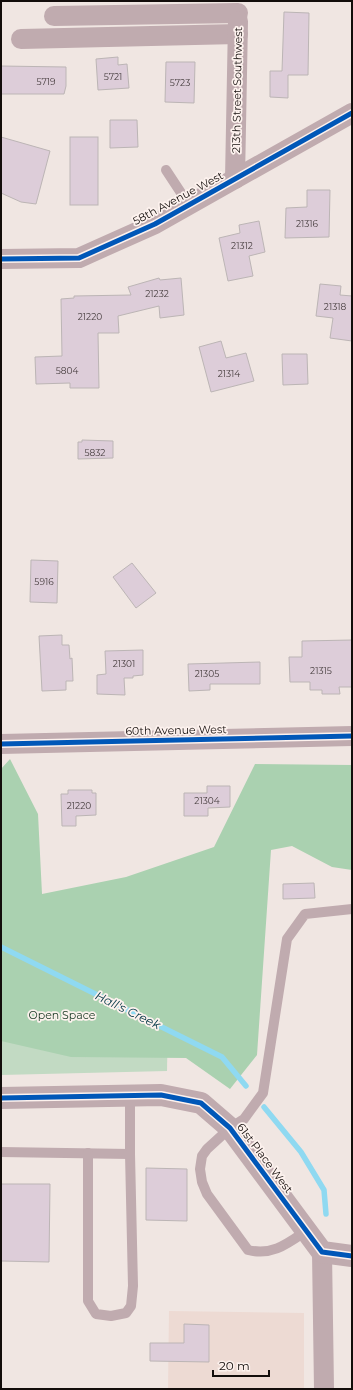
<svg xmlns="http://www.w3.org/2000/svg" width="353" height="1390" font-family="Montserrat,sans-serif">
	<rect width="100%" height="100%" fill="#f0e6e2"/>
	<polygon fill="#eddad3" points="169,1311 304,1313 304,1389 168,1389"/>
	<polygon fill="#c2dac3" points="1,958 168,1018 167,1071 1,1075"/>
	<polygon fill="#aad1b0" points="10,759 38,814 42,894 126,877 214,847 255,764 352,765 352,870 332,867 292,846 271,850 257,1055 230,1089 186,1058 71,1057 1,1041 1,769"/>
	<g fill="none" stroke-linecap="round" stroke-linejoin="round">
		<g stroke="#8fd9f1" stroke-width="5.5">
			<polyline points="1,947 222,1057 246,1086"/>
			<polyline points="264,1107 301,1152 324,1190 326,1214"/>
		</g>
	</g>
	<g fill="#ddcdd9" stroke="#bcb5b5">
		<polygon points="284,12 309,13 308,75 288,75 288,98 270,97 270,71 282,71"/>
		<polygon points="118,57 118,65 127,64 129,88 98,90 96,59"/>
		<polygon points="166,62 195,62 194,103 165,102"/>
		<polygon points="1,66 66,67 66,86 64,94 1,94"/>
		<polygon points="110,120 137,120 138,147 110,148"/>
		<polygon points="1,137 50,151 36,204 21,202 1,193"/>
		<rect x="70" y="137" width="28" height="68"/>
		<polygon points="307,190 330,190 329,237 285,238 286,208 307,207"/>
		<polygon points="259,221 265,252 249,256 253,276 228,281 219,238 240,233 239,225"/>
		<polygon points="159,278 160,280 181,278 184,315 160,318 159,306 118,316 119,333 98,333 99,388 70,388 70,383 36,384 35,357 62,356 61,299 74,298 74,296 131,295 128,287"/>
		<polygon points="320,284 341,286 340,295 352,296 352,341 330,338 333,318 316,316"/>
		<polygon points="221,341 226,358 246,353 254,381 211,392 199,347"/>
		<polygon points="282,354 307,354 308,384 283,385"/>
		<polygon points="82,440 113,441 113,458 78,459 78,442 82,442"/>
		<polygon points="31,560 58,561 57,603 30,602"/>
		<polygon points="132,563 156,593 136,608 113,577"/>
		<polygon points="62,635 62,645 69,645 70,659 72,658 73,681 66,681 66,690 42,691 39,636"/>
		<polygon points="352,640 352,687 339,687 340,694 322,694 322,690 310,690 310,682 290,682 289,657 302,657 302,641"/>
		<polygon points="143,650 143,675 133,676 133,678 124,678 125,695 97,694 97,675 106,674 105,651"/>
		<polygon points="260,662 260,684 210,684 210,690 189,691 188,664"/>
		<polygon points="207,786 230,786 230,807 208,808 208,816 184,816 184,793 207,793"/>
		<polygon points="68,790 92,790 92,793 96,793 96,815 76,816 76,826 62,826 61,794 68,794"/>
		<polygon points="314,883 315,898 283,899 283,884"/>
		<polygon points="146,1168 187,1169 187,1221 146,1220"/>
		<polygon points="1,1184 50,1184 49,1262 1,1261"/>
		<polygon points="184,1324 209,1325 209,1362 150,1361 150,1343 184,1343"/>
	</g>
	<g fill="none" stroke-linecap="round" stroke-linejoin="round">
		<g stroke="#c0abaf" stroke-width="10">
			<polyline points="166,170 189,205"/>
			<polyline points="1,1152 130,1154 130,1096"/>
			<polyline points="88,1153 88,1301 96,1314 111,1316 126,1313 131,1306 133,1286 130,1154"/>
			<path d="M306 1231C287 1244 272 1256 248 1250L207 1194 202 1182 200 1169 202 1156 207 1149 230 1128 244 1119 263 1093 287 939 305 914 352 909"/>
		</g>
		<g stroke="#c0abaf" stroke-width="20">
			<polyline points="54,16 238,13"/>
			<polyline points="21,39 238,34"/>
			<polyline points="235,179 238,21"/>
			<polyline points="1,259 79,258 155,224 352,113"/>
			<polyline points="1,744 352,736"/>
			<polyline points="322,1252 324,1389"/>
		</g>
		<polyline stroke="#c0abaf" stroke-width="22" points="1,1098 161,1095 201,1103 230,1128 322,1252 352,1256"/>
		<g stroke="#fdf2ee" stroke-width="8">
			<g id="cycleway">
				<polyline points="1,259 79,258 155,224 352,113"/>
				<polyline points="1,744 352,736"/>
				<polyline points="1,1098 161,1095 201,1103 230,1128 322,1252 352,1256"/>
			</g>
		</g>
		<use href="#cycleway" stroke="#0057b8" stroke-width="5"/>
	</g>
	<g text-anchor="middle" dominant-baseline="central" stroke-width="3.5" stroke-linejoin="round" paint-order="stroke">
		<g font-size="9" fill="#463d3e">
			<text x="113" y="76">5721</text>
			<text x="46" y="81">5719</text>
			<text x="180" y="82">5723</text>
			<text x="307" y="223">21316</text>
			<text x="242" y="245">21312</text>
			<text x="157" y="293">21232</text>
			<text x="335" y="306">21318</text>
			<text x="90" y="316">21220</text>
			<text x="67" y="370">5804</text>
			<text x="229" y="373">21314</text>
			<text x="95" y="452">5832</text>
			<text x="44" y="581">5916</text>
			<text x="124" y="663">21301</text>
			<text x="321" y="670">21315</text>
			<text x="207" y="673">21305</text>
			<text x="207" y="800">21304</text>
			<text x="79" y="805">21220</text>
		</g>
		<g font-size="11" fill="#130d0b" stroke="#fdf2ee">
			<text transform="translate(237 90) rotate(-89)">213th Street Southwest</text>
			<text transform="translate(178 198) rotate(-28)">58th Avenue West</text>
			<text transform="translate(176 730) rotate(-1)">60th Avenue West</text>
			<text transform="translate(265 1158) rotate(53)">61st Place West</text>
		</g>
		<g font-size="11" fill="#173822" stroke="#fdf2ee">
			<text x="62" y="1015">Open Space</text>
		</g>
		<g font-size="12" font-style="italic" fill="#013645" stroke="#fdf2ee">
			<text transform="translate(128 1010) rotate(26)">Hall's Creek</text>
		</g>
	</g>
	<rect width="353" height="1390" fill="none" stroke="#130d0b" stroke-width="4"/>
	<path d="M213 1370v6h56v-6" fill="none" stroke="#130d0b" stroke-width="2"/>
	<text x="219" y="1370" font-size="12" fill="#130d0b" stroke="#fdf2ee" stroke-width="3" paint-order="stroke">20 m</text>
</svg>
